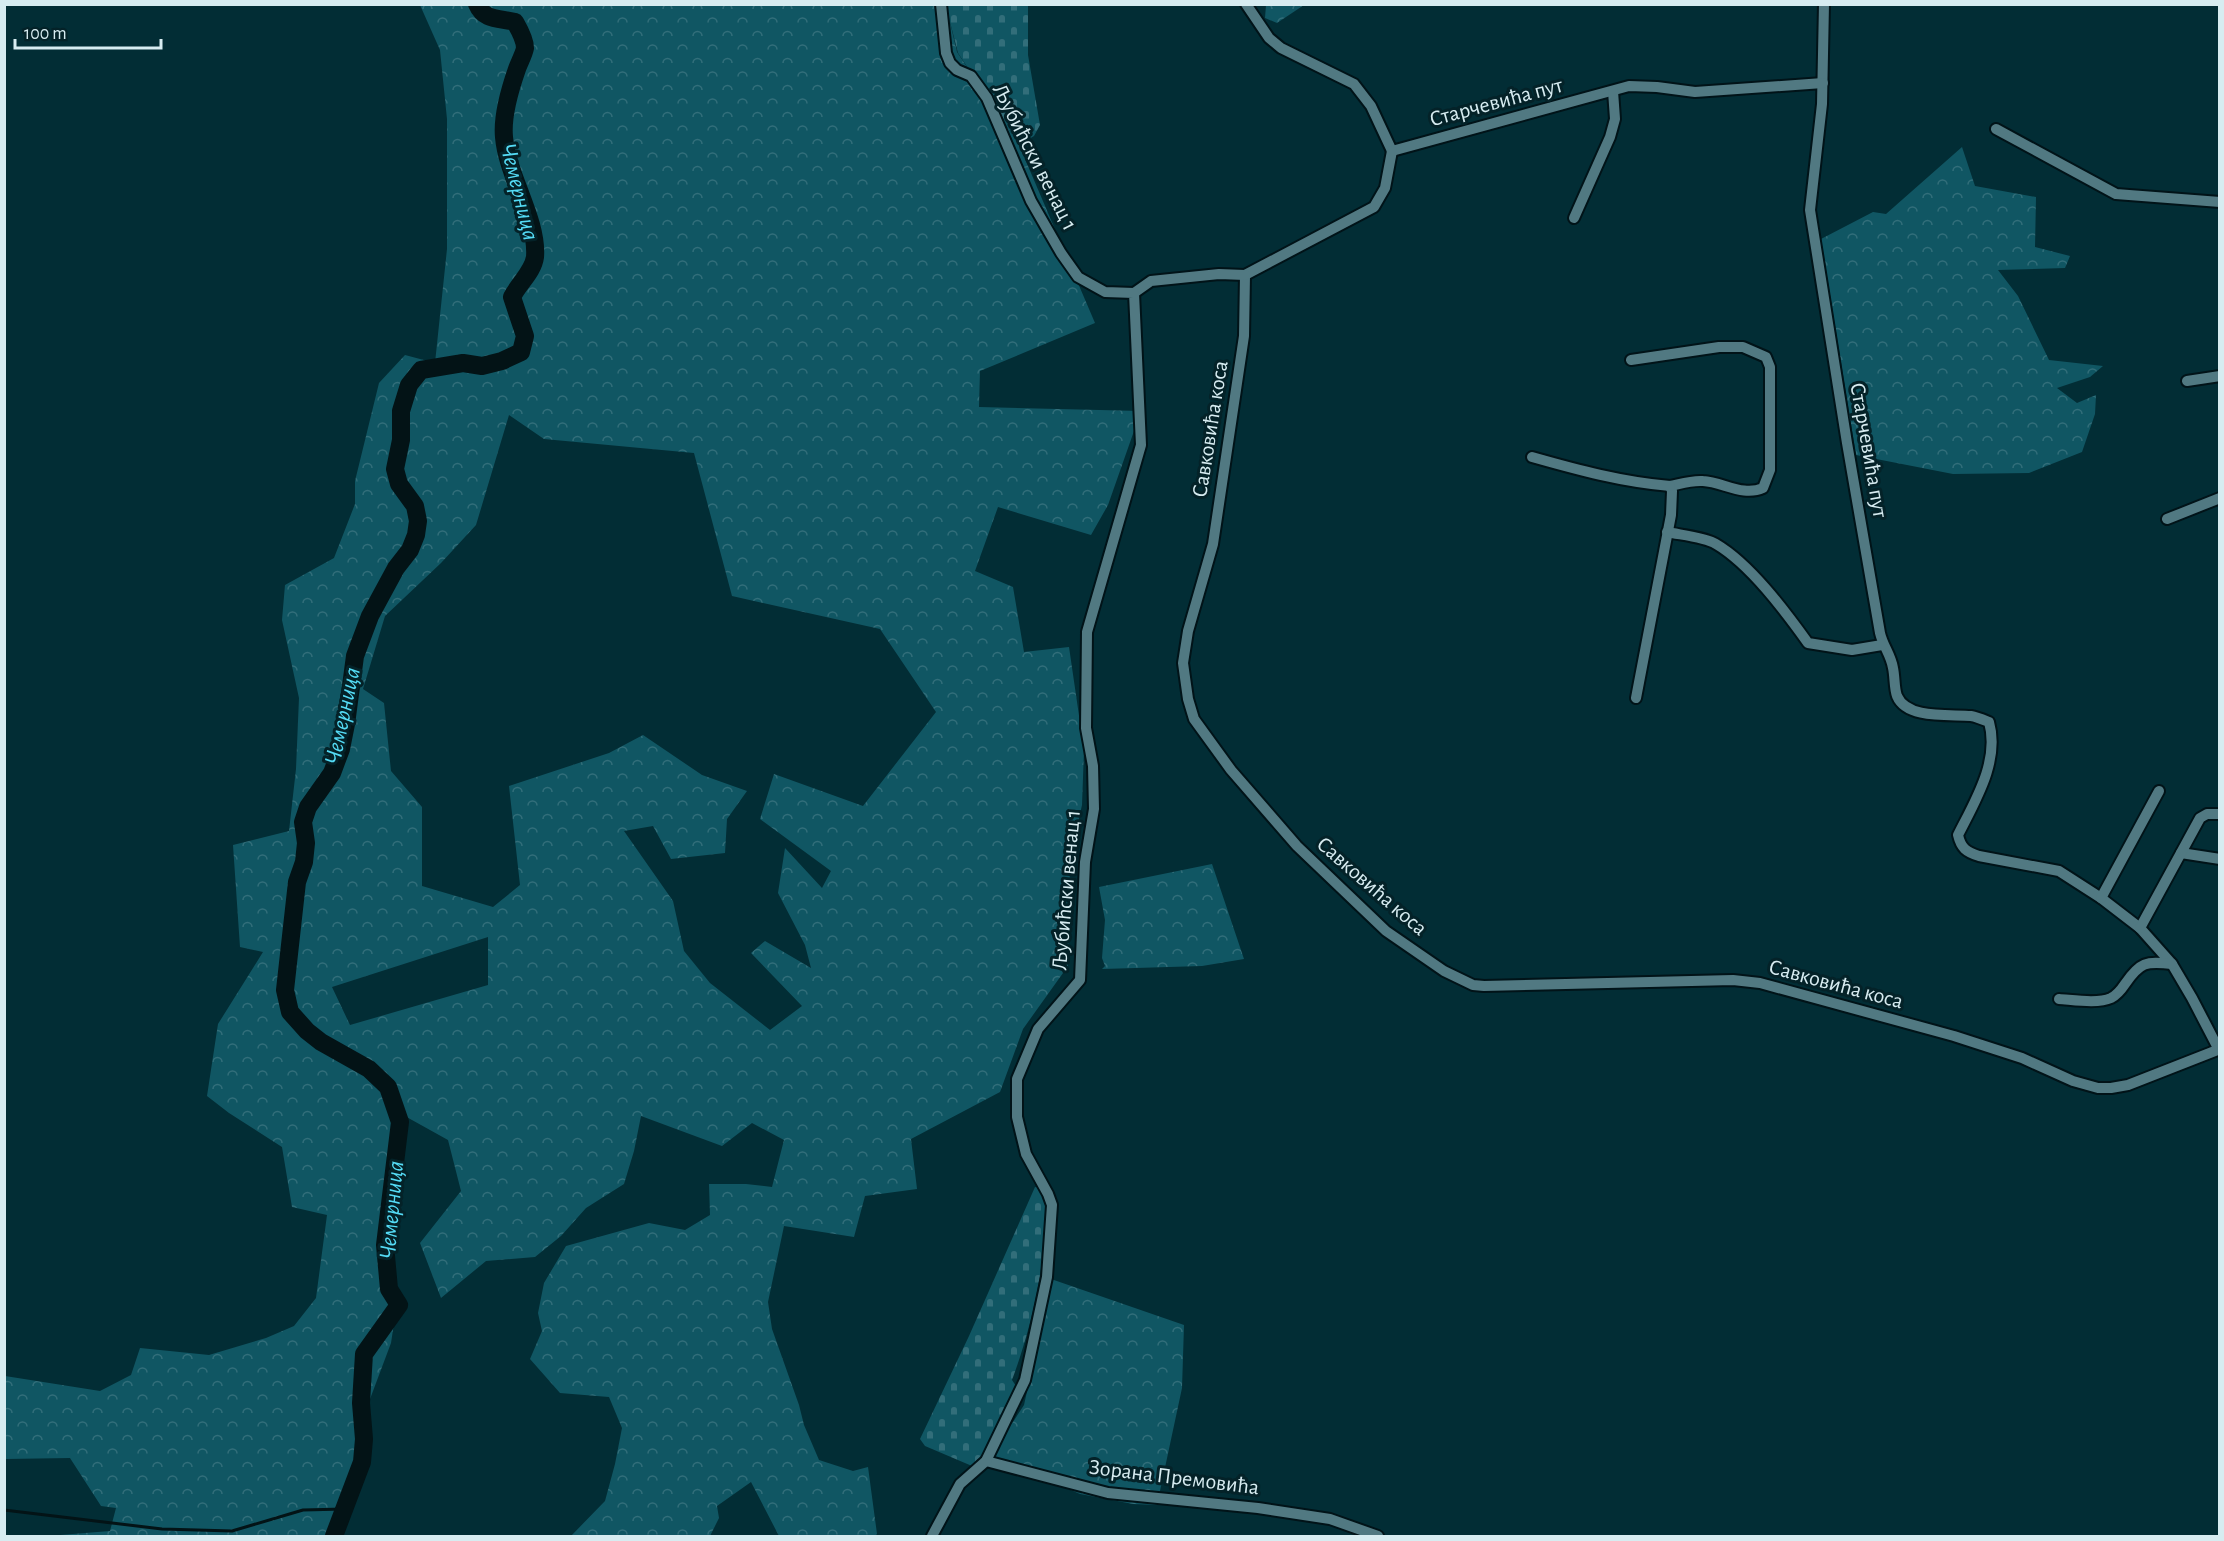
<svg xmlns="http://www.w3.org/2000/svg" width="2224" height="1541" font-family="'Alegreya Sans',sans-serif">
	<defs>
		<pattern id="forest-crowns" width="20" height="18" patternUnits="userSpaceOnUse" patternTransform="scale(1.5)"><rect width="20" height="18" fill="#105663"/><path d="M2 6a3 3 0 1 1 6 0M12 15a3 3 0 1 1 6 0" fill="none" stroke="#326e7a"/></pattern>
		<pattern id="cemetery-stones" width="16" height="16" patternUnits="userSpaceOnUse" patternTransform="scale(1.5)"><rect width="16" height="16" fill="#105663"/><path d="M2 7V4a2 2 0 0 1 4 0v3zM10 15v-3a2 2 0 0 1 4 0v3z" fill="#326e7a"/></pattern>
	</defs>
	<rect width="100%" height="100%" fill="#022d35"/>
	<g fill="url(#forest-crowns)" fill-rule="evenodd">
		<path d="M420 5H949V18L957 52 1019 145 1095 323 980 371 979 407 1141 411 1108 505 1091 535 998 507 975 571 1013 587 1024 652 1069 647 1084 750 1082 805 1070 858 1068 966 1023 1029 1000 1092 911 1139 917 1189 865 1196 854 1237 784 1226 768 1302 772 1329 799 1405 804 1425 819 1460 853 1471 868 1467 877 1534 875 1536H779L751 1482 717 1506 719 1518 710 1536H571L605 1501 615 1464 622 1428 609 1397 560 1393 530 1359 542 1331 538 1313 544 1283 566 1246 649 1223 685 1230 710 1215 709 1184H746L772 1187 784 1140 752 1123 722 1146 641 1116 634 1151 624 1184 586 1208 561 1236 535 1257 486 1261 441 1298 420 1243 461 1191 448 1140 403 1115 401 1167 389 1260 396 1310 391 1343 361 1423 359 1469 328 1536H48L110 1531 116 1508 101 1506 70 1458 5 1459V1376L100 1391 131 1375 140 1348 209 1355 266 1338 294 1326 316 1298 327 1215 292 1207 282 1147 229 1113 207 1096 218 1024 263 952 240 947 233 845 289 831 296 769 299 698 282 620 285 585 334 558 355 504V481L379 383 405 355 435 363 447 249V119L440 50ZM509 415 544 439 694 453 732 596 880 629 936 712 863 806 774 774 760 819 831 871 822 888 785 848 778 893 805 945 811 968 765 941 751 953 802 1006 770 1030 710 983 684 951 673 901 624 831 653 826 671 859 725 853 727 819 747 791 702 775 643 735 609 753 509 786 520 885 493 907 422 886V807L391 771 384 703 363 689 385 616 441 563 476 525ZM488 937V985L350 1025 332 987Z"/>
		<polygon points="1266,5 1266,4 1304,5 1277,23 1265,18"/>
		<polygon points="1962,147 1975,186 2036,197 2035,247 2070,256 2065,268 1998,270 2018,296 2049,360 2103,366 2090,377 2057,388 2077,403 2096,395 2095,414 2082,452 2029,473 1953,474 1856,455 1821,239 1873,212 1886,214"/>
		<polygon points="1212,864 1244,959 1202,966 1102,969 1105,966 1102,958 1105,920 1099,887"/>
		<polygon points="1051,1279 1184,1325 1182,1388 1157,1505 1133,1504 1080,1494 1038,1476 976,1458 1013,1422 1024,1405 1048,1298"/>
	</g>
	<g fill="url(#cemetery-stones)">
		<polygon points="949,5 1028,5 1028,55 1040,125 1034,136 1019,145 958,53 949,18"/>
		<path d="M1035 1187 1041 1188 1050 1205C1044 1228 1044 1251 1040 1275 1034 1311 1025 1345 1012 1380L1016 1386 992 1442 972 1466 925 1446 920 1439 969 1336Z"/>
	</g>
	<g fill="none" stroke-linecap="round" stroke-linejoin="round">
		<polyline stroke="#031316" stroke-width="3" points="4,1510 162,1529 232,1531 303,1510 344,1509"/>
		<path stroke="#031316" stroke-width="18" d="M334 1536 362 1462 364 1439 361 1403 364 1354 399 1305 389 1289 385 1245 400 1122 388 1087 369 1069 321 1042 307 1031 290 1012 285 990 297 882 304 862 306 843 303 822 308 807 332 773 341 749 346 724 355 656 370 616 396 568 410 550 416 535 418 521 415 506 399 484 395 469 401 440V411L409 385 421 370 463 363 482 366 502 361 521 352 525 336 512 297C519 283 533 272 535 257 538 220 507 175 504 137 502 116 510 89 517 69 519 63 524 54 525 48 525 39 519 29 515 22 500 18 484 21 477 4"/>
		<g stroke="#011318" stroke-width="14">
			<g id="street">
				<polyline points="1246,4 1269,38 1281,48 1354,84 1371,106 1392,151"/>
				<path d="M1824 4 1822 104 1810 210 1847 443 1880 633C1883 646 1891 655 1893 668 1895 677 1894 688 1897 696 1907 720 1951 714 1971 716 1977 717 1984 720 1989 722 2000 761 1975 801 1958 835 1961 848 1966 852 1979 856L2059 871 2101 898 2140 928 2172 964 2192 998 2218 1048"/>
				<polyline points="1996,129 2116,194 2220,202"/>
				<polyline points="1392,151 1629,86 1657,87 1695,92 1823,83"/>
				<polyline points="1574,218 1610,137 1615,119 1613,91"/>
				<polyline points="1245,275 1244,336 1213,544 1188,631 1183,663 1188,699 1194,719 1231,770 1297,846 1386,931 1444,971 1473,985 1484,986 1733,980 1760,983 1954,1036 2022,1058 2073,1081 2098,1088 2111,1088 2128,1085 2220,1049"/>
				<polyline points="1245,275 1374,207 1385,188 1392,151"/>
				<polyline points="1134,293 1151,281 1219,274 1245,275"/>
				<path d="M1631 360 1719 347H1743L1766 357 1770 367V470L1763 488C1743 497 1723 482 1703 481 1692 480 1680 484 1670 486L1672 491 1671 515 1636 698"/>
				<polyline points="2187,381 2220,376"/>
				<path d="M1532 457C1578 470 1622 482 1670 486"/>
				<polyline points="2167,519 2220,498"/>
				<path d="M1667 532C1681 535 1705 537 1716 544 1750 564 1785 611 1808 643L1852 650 1882 645"/>
				<polyline points="2181,853 2220,859"/>
				<polyline points="2101,898 2159,791"/>
				<polyline points="2140,928 2200,818 2207,814 2220,814"/>
				<path d="M2059 999C2074 1000 2098 1004 2111 998 2117 995 2121 990 2125 984 2140 962 2146 961 2172 964"/>
				<polyline points="986,1461 1108,1493 1258,1508 1330,1519 1378,1536"/>
				<polyline points="932,1536 960,1484 986,1461 1025,1380 1047,1277 1052,1205 1048,1194 1026,1154 1017,1117 1017,1079 1038,1029 1080,980 1085,862 1094,809 1093,766 1086,728 1087,632 1141,445 1134,293 1105,292 1078,277 1061,253 1031,201 987,98 971,76 957,70 950,63 946,53 941,4"/>
			</g>
		</g>
		<use href="#street" stroke="#517982" stroke-width="10"/>
	</g>
	<g text-anchor="middle" dominant-baseline="central" stroke-width="6" stroke-linejoin="round" paint-order="stroke">
		<g font-size="22" fill="#d7ecf1" stroke="#042228">
			<text transform="translate(1496 102) rotate(-15)">Старчевића пут</text>
			<text transform="translate(1035 157) rotate(63)">Љубићски венац 1</text>
			<text transform="translate(1210 429) rotate(-81)">Савковића коса</text>
			<text transform="translate(1869 450) rotate(80)">Старчевића пут</text>
			<text transform="translate(1372 886) rotate(41)">Савковића коса</text>
			<text transform="translate(1066 890) rotate(-85)">Љубићски венац 1</text>
			<text transform="translate(1836 984) rotate(15)">Савковића коса</text>
			<text transform="translate(1174 1477) rotate(7)">Зорана Премовића</text>
		</g>
		<g font-size="24" font-style="italic" fill="#54dbf5" stroke="#042228">
			<text transform="translate(519 192) rotate(76)">Чемерница</text>
			<text transform="translate(343 716) rotate(-78)">Чемерница</text>
			<text transform="translate(392 1210) rotate(-85)">Чемерница</text>
		</g>
	</g>
	<rect width="2224" height="1541" fill="none" stroke="#d7ecf1" stroke-width="12"/>
	<path d="M15 39v9h146v-9" fill="none" stroke="#d7ecf1" stroke-width="3"/>
	<text x="24" y="39" font-size="18" fill="#d7ecf1" stroke="#042228" stroke-width="4.5" paint-order="stroke">100 m</text>
</svg>
